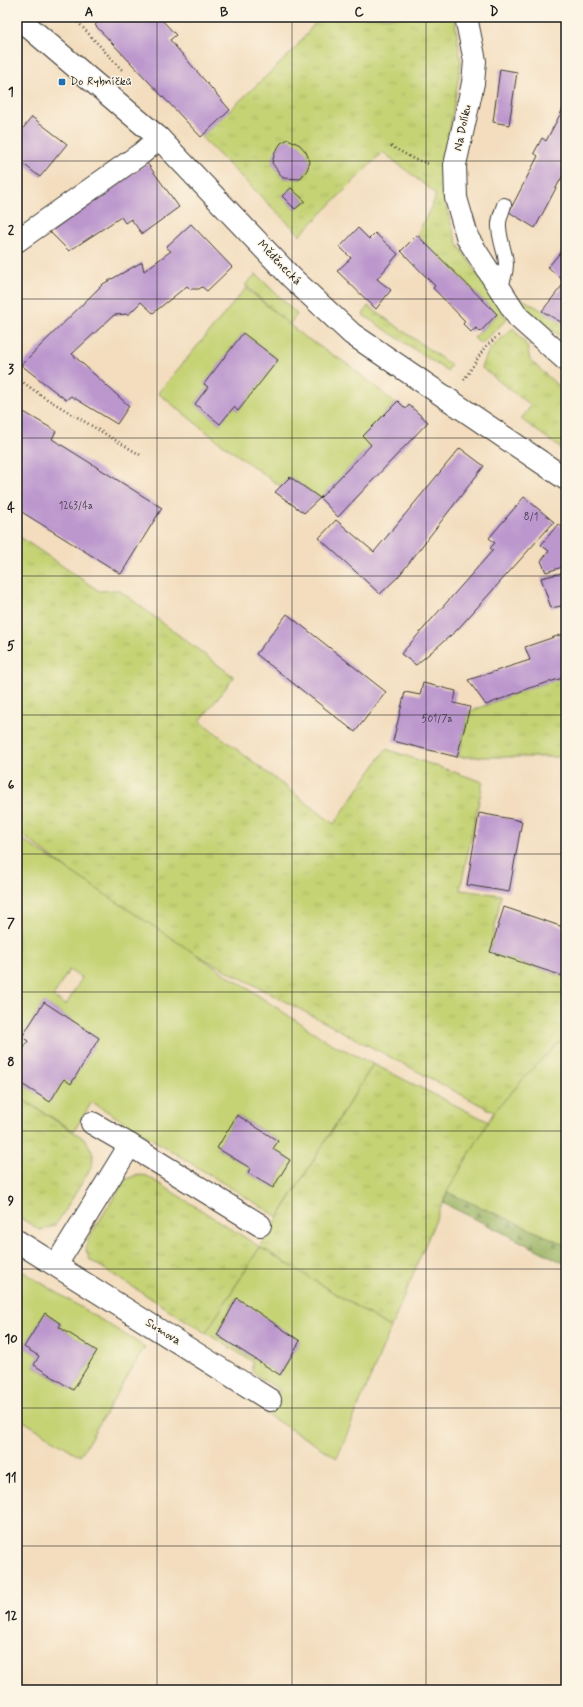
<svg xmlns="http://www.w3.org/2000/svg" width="583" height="1707" font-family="Mynerve,sans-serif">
	<defs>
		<pattern id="grass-tufts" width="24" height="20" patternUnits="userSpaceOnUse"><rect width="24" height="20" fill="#c5d375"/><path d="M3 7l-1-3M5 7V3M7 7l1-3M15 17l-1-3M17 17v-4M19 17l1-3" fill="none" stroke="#a9b565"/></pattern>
		<pattern id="forest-firs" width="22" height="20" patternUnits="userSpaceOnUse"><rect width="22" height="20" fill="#9cb566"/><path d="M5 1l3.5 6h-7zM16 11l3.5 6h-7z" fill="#7e9253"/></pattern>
	</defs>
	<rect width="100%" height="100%" fill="#fcf5e5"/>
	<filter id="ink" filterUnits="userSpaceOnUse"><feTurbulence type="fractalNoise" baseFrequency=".025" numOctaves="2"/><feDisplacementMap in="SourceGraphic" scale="8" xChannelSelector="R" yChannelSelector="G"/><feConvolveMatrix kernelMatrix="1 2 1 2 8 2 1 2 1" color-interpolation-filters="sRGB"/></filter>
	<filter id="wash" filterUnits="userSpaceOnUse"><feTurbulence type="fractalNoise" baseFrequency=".012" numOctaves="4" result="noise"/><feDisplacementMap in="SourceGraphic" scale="16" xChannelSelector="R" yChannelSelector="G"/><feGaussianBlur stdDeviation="0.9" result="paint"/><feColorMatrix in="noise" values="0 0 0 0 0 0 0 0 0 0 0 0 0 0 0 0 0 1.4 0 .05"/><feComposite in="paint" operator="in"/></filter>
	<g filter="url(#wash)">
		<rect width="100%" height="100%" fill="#f3ddbe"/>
		<g fill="url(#grass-tufts)" stroke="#707848" fill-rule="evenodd">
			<path d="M320 17H452L455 21 461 63 444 164V200L457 243 507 319 481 344 474 338 497 314 417 235 435 199V193L383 152 300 235 201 137 292 52ZM288 140C300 145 305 150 310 162L307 170 301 179 283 178 272 163C275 152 277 144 288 140ZM291 189 305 201 295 209 282 196Z"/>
			<polygon points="256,274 297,314 289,325 245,285"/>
			<polygon points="520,298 566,324 566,341 519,302"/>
			<polygon points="368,306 451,365 447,371 363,315"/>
			<polygon points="513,328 527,346 530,360 566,393 566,452 521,419 531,406 481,367 490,349"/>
			<polygon points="17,535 99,591 119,590 234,677 200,721 334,824 386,749 483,782 460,890 501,895 490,952 566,978 566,1036 535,1066 494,1112 186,949 96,891 17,831"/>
			<polygon points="566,677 566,757 458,757 469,712 529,688"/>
			<path d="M373 1064 489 1122 447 1192 391 1328 260 1247 206 1333 90 1260 86 1250 88 1239 125 1180C133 1176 138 1174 147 1176L260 1247Z"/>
			<polygon points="17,1096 86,1140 93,1154 92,1166 59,1220 54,1226 40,1230 17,1216"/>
		</g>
		<polygon fill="url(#forest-firs)" stroke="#5c6841" points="447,1192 566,1245 566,1264 443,1203"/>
		<g fill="#c5d375" stroke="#707848" fill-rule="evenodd">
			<path d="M246 288 303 336 349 365 395 403 363 436 371 445 320 498 290 477 280 486 218 441 158 393ZM243 333 278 360 238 411 234 407 220 424 195 404 208 387 204 384Z"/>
			<path d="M17 836 327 1041 373 1064 278 1217 92 1102 74 1131 17 1096V1081L50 1101 64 1079 71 1083 99 1038 44 1002 22 1037 28 1041 17 1060ZM69 970 82 978 66 1005 53 997ZM237 1115 278 1140 273 1149 290 1160 273 1188 248 1173 250 1168 217 1148Z"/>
			<polygon points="566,1036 566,1245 447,1192 494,1112 535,1066"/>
			<path d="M260 1247 391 1328 337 1458 266 1414 280 1390 259 1377 252 1370V1361L206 1333ZM236 1298 300 1341 280 1375 217 1335Z"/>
			<path d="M17 1268 145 1347 80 1456 17 1417ZM45 1313 61 1324 59 1327 97 1351 73 1390 34 1366 39 1356 24 1347Z"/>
		</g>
		<g id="blocks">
			<g fill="#bc97ce">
				<polygon points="104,17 159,17 176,35 170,40 230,110 201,137 95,25"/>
				<polygon points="500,69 517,72 509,125 493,122"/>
				<polygon points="564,107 566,109 566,169 535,228 509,212 538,156 534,153 542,138 546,141"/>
				<polygon points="32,117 67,144 40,177 17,159 17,136"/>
				<polygon points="288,139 300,145 306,152 310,162 307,170 300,179 283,178 272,163 275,152 281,143"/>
				<polygon points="147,163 179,207 142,234 131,219 125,223 121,217 69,251 50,232"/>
				<polygon points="291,188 305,201 295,209 282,196"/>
				<polygon points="191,224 232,267 207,291 202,287 199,289 190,289 187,286 153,313 141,302 129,314 114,315 72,354 129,406 117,424 71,396 66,400 21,365 103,284 142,262 144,271 171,251 166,247"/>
				<polygon points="358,228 369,239 375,233 398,254 377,279 391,290 376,309 337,271 351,258 340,247"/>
				<polygon points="417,235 497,314 480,332 476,328 471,332 463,324 465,321 433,288 435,286 401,251"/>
				<polygon points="565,247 566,248 566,325 542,311 565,282 548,267"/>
				<polygon points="243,333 278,360 238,411 234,407 220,424 195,404 208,387 204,384"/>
				<polygon points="398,401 406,409 409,405 428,422 338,517 320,498 371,445 363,436"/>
				<polygon points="17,408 56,431 52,439 162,508 121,574 17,509"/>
				<polygon points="460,448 484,466 398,577 380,594 319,538 336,520 374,552"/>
				<polygon points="290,477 320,498 304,513 275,492"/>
				<polygon points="524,497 554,522 457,630 416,665 401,654 493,550 490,548 495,543 489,538"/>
				<polygon points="558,524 566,530 566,566 546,572 541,561 549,551 541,545"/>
				<polygon points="566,572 566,605 551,608 541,578"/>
				<polygon points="287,614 386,692 355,732 256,654"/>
				<polygon points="566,633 566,677 529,688 486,705 468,680 530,660 525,647"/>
				<polygon points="423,683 456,691 454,703 470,707 457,757 393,741 405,692 420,695"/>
				<polygon points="479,813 522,821 509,892 467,885"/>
				<polygon points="504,907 566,928 566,977 490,952"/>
				<polygon points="44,1002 99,1038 71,1084 64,1079 50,1102 17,1081 17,1060 28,1041 22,1037"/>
				<polygon points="237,1115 278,1141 273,1149 290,1160 273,1188 248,1173 250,1168 217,1148"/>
				<polygon points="237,1298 300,1341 280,1375 217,1335"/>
				<polygon points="45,1313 61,1324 59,1327 97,1351 73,1390 34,1365 39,1356 24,1347"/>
			</g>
		</g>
	</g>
	<g filter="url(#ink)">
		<use href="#blocks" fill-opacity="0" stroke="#3c3934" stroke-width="1"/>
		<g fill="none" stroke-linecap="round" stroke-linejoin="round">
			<g stroke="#3c3934" stroke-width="16">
				<path id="service" d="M500 288C513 258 501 254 499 227 498 220 502 212 504 205"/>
			</g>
			<g stroke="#3c3934" stroke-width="24">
				<g id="minor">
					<polyline points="17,17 159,138 292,278 352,334 566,479"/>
					<polyline points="466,17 475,61 473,83 455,165 456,198 468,239 518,317 566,360"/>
					<polyline points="17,241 142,153 159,138"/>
					<polyline points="92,1123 130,1145"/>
					<polyline points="17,1241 270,1400"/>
					<polyline points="56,1265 130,1145 260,1225"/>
				</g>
			</g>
			<g stroke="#3c3934" stroke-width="2.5" stroke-dasharray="1 3" stroke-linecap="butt">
				<polyline points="59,18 75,19 123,71"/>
				<polyline points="391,146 412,158 429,164"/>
				<polyline points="17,378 42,396 142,456"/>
				<polyline points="464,380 485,347 499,335"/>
			</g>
			<use href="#service" stroke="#fff" stroke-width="14"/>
			<use href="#minor" stroke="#fff" stroke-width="22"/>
		</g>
	</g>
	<path fill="none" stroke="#1c1c1c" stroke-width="1" stroke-opacity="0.55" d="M157 17V1690M292 17V1690M426 17V1690M17 161H566M17 299H566M17 438H566M17 576H566M17 715H566M17 854H566M17 992H566M17 1131H566M17 1269H566M17 1408H566M17 1546H566"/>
	<rect fill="#1f6fb2" stroke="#fcf5e5" stroke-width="1.5" x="58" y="78" width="8" height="8" rx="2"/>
	<g text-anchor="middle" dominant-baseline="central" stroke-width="3" stroke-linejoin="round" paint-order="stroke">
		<g font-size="10" fill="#443b48">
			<text x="76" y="506">1263/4a</text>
			<text x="531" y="517">8/1</text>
			<text x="437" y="719">501/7a</text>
		</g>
		<g font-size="12" fill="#1c1c1c" stroke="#fcf5e5" text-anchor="start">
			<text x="70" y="82">Do Rybníčků</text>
		</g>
		<g font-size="12" fill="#1c1c1c" stroke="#fcf5e5">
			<text transform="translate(463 128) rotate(-78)">Na Dolíku</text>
			<text transform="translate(279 263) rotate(46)">Měděnecká</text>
			<text transform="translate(163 1332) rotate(32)">Sumova</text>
		</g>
	</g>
	<rect width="583" height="1707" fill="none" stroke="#fcf5e5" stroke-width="44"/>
	<rect x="22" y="22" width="539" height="1663" fill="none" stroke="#1c1c1c" stroke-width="1.5"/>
	<g font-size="13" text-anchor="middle" font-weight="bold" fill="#1c1c1c">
		<text x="89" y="16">A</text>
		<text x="224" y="16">B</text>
		<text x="359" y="16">C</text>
		<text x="494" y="16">D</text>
		<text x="11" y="96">1</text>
		<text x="11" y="234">2</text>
		<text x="11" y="373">3</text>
		<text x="11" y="512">4</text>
		<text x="11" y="650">5</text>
		<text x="11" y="789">6</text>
		<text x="11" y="927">7</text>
		<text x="11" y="1066">8</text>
		<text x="11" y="1205">9</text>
		<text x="11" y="1343">10</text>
		<text x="11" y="1482">11</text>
		<text x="11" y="1620">12</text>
	</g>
</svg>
